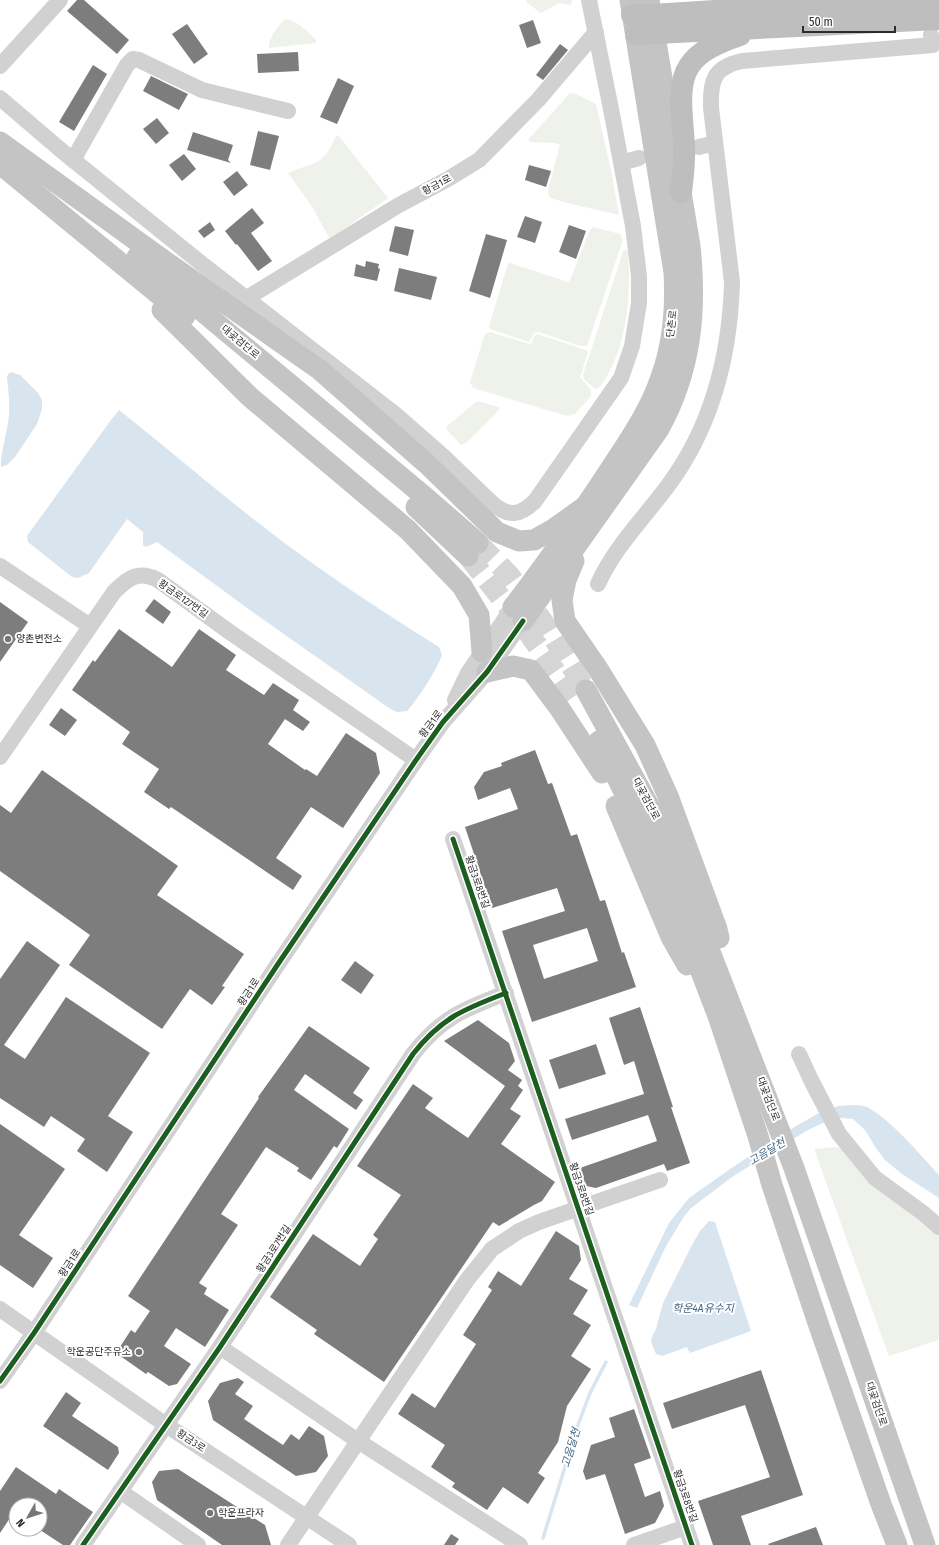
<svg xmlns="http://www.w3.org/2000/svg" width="939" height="1545" font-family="'Fira Sans Condensed','Noto Sans KR',sans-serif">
	<rect width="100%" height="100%" fill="#fff"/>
	<g fill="#eef2eb">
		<polygon points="526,0 572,0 571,5 559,3 541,13 527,3"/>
		<path d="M285 19C296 20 309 32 316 40V43L269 48C267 40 279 25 285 19Z"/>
		<polygon points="570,93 576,94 596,104 612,175 619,215 563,202 549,197 548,190 560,145 554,143 530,142 528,140"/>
		<path d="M338 135 388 198 331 238 328 236 313 208 288 173C316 161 323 167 336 136Z"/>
		<polygon points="593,227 620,234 623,240 587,346 580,346 539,332 534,333 529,342 490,329 489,326 508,264 510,263 568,282 570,280 590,230"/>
		<path d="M626 249 628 251C631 293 628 339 607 376 604 381 601 388 595 389L584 379 583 375 620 261 623 251Z"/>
		<polygon points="490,332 529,344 532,343 534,336 537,334 586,350 588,352 580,377 591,390 591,396 575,414 567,416 473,388 470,382 484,337 486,333"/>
		<polygon points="477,401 499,407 500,409 466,443 461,445 447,430 446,427"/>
		<polygon points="836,1147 843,1148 939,1234 939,1340 889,1356 814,1149"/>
	</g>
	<g fill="#d8e4ee">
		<path d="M11 372 20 375 38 393 42 400V409L37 424 15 457 7 465 1 467C0 454 8 430 9 415 10 402 8 389 7 377L8 374Z"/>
		<path d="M119 410C187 464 251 521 322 570 360 597 399 622 439 647L442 655C436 671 418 699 407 711L397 712 389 708 254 613 157 542 146 547 143 545V532L127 519 89 573 78 578 72 577 28 542 27 536 111 420Z"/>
		<path d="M855 1105C861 1105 867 1106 872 1110 896 1125 920 1155 939 1175V1198L902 1174 885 1160 876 1148 865 1130 853 1119 841 1118 825 1122 806 1131 732 1177 691 1208 683 1218 665 1248 637 1308 629 1305 669 1223 689 1198 733 1167 791 1129 817 1114 838 1106Z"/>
		<polygon points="709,1221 715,1222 751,1331 690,1353 687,1347 662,1356 656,1354 651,1342 652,1337 656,1329 663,1303 692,1245 700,1231"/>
	</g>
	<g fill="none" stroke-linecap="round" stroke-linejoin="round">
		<polyline stroke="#d8e4ee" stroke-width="3.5" points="543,1538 578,1425 590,1393 606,1362"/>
	</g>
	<g fill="#7d7d7d" fill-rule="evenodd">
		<polygon points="77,0 84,0 129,40 117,54 67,11"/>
		<polygon points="533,20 541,43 527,48 519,25"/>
		<polygon points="187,24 208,54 194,64 172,34"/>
		<polygon points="560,44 568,50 543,80 536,75"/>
		<polygon points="298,52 299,71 258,73 257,54"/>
		<polygon points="93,65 107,74 74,131 59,122"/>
		<polygon points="151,76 188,94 179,110 143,91"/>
		<polygon points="338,78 354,86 337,124 320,117"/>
		<polygon points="157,118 169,133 156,144 143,129"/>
		<polygon points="258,131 279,136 270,170 250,165"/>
		<polygon points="193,132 233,145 228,160 231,163 187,150"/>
		<polygon points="184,154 196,169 182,181 169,165"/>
		<polygon points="529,165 551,171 546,187 525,180"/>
		<polygon points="237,171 248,185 234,196 223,182"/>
		<polygon points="252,208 264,223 251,233 272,261 258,271 237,244 236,245 225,231"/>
		<polygon points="525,216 542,222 535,243 517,237"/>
		<polygon points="210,222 215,230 204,238 198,231"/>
		<polygon points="569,225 586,231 576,259 559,252"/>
		<polygon points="395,226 414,230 408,256 389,251"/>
		<polygon points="486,234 507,240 490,298 469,291"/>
		<polygon points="366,261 379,264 378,268 380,269 377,281 354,276 356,264 365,267"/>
		<polygon points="399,268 437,277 431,300 394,291"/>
		<polygon points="154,599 171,612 163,624 145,611"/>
		<polygon points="0,602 28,622 0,662"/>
		<polygon points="119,629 172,667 199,629 236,655 226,670 264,695 273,683 299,700 293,710 310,722 303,731 285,719 268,744 305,770 306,769 317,776 346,733 376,753 380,773 343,828 311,807 276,858 302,876 293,890 171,807 169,809 144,792 159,769 122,744 130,732 72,690 93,660 95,662"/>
		<polygon points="61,708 77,720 65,736 49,725"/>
		<path d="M535 750 548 784 552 783 571 836 577 834 600 901 605 900 622 953 624 952 636 987 532 1022 502 931 565 911 557 888 492 908 465 827 518 809 510 788 478 800 474 787 484 772 502 766 501 763ZM587 928 598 961 544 979 533 945Z"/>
		<polygon points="42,770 178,866 157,895 244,954 222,986 225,987 212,1005 190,989 162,1029 69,965 90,935 0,871 0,805 11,813"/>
		<polygon points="27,941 60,965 4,1045 25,1059 66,997 150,1053 108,1116 133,1132 107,1172 77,1151 85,1139 51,1116 44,1127 0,1098 0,979"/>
		<polygon points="355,961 374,975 361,994 341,980"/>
		<polygon points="640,1007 673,1107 671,1107 690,1163 667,1171 664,1164 596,1188 586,1186 580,1168 657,1141 648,1115 572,1140 565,1119 644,1094 634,1061 624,1065 609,1018"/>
		<polygon points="478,1020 509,1043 515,1061 508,1070 522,1080 518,1086 523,1090 510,1109 521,1116 501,1144 555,1182 542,1201 534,1205 499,1226 493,1222 384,1382 314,1334 317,1330 270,1297 313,1234 360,1266 378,1239 373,1235 401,1195 357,1166 413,1084 433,1098 425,1108 468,1138 505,1086 444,1041"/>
		<polygon points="309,1026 370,1068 353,1093 363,1100 356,1110 305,1074 294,1090 349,1129 337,1148 334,1146 311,1180 297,1171 299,1168 266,1147 221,1214 238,1225 199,1283 207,1288 204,1294 229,1310 205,1347 176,1328 164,1346 191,1364 177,1384 169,1386 148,1372 146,1374 116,1353 131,1330 135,1333 150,1311 128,1296 259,1098 258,1097"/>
		<polygon points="596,1044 606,1074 559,1089 549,1060"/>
		<polygon points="0,1124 65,1169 19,1235 53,1258 33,1288 0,1265"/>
		<polygon points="556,1231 579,1246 581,1260 569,1279 588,1290 573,1314 591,1325 571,1356 591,1369 567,1406 558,1442 538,1473 545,1478 528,1504 503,1487 487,1510 452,1487 455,1483 431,1467 445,1445 398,1414 412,1393 435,1408 476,1344 463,1335 492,1290 488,1287 498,1271 521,1286"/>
		<polygon points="761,1370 803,1495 741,1516 751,1545 713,1545 698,1501 770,1477 745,1405 672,1429 663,1403"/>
		<polygon points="238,1378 244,1382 235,1394 253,1406 244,1419 283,1445 291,1434 299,1440 309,1426 324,1436 328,1456 316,1472 296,1476 213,1420 208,1401 220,1383"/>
		<polygon points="66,1392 81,1403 72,1416 118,1447 119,1453 108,1470 43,1426"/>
		<polygon points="634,1409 651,1458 634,1464 645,1497 660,1491 664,1506 655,1523 625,1534 605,1474 586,1480 583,1471 591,1445 615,1437 609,1418"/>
		<polygon points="16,1467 56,1494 59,1489 93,1512 70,1545 63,1545 40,1530 40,1505 16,1505 16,1509 0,1533 0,1491"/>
		<polygon points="178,1469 265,1525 271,1545 222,1545 157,1500 152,1482 159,1471"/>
		<polygon points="816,1527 823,1545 769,1545 768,1544"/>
		<polygon points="451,1534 459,1539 455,1545 444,1545"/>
	</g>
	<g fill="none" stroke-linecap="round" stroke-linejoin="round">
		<g stroke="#d5d5d5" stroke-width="21" stroke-dasharray="21 10" stroke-linecap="butt">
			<polyline points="478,543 510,576 544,623 586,690"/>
			<polyline points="468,556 527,631 575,699"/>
		</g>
		<g stroke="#d1d1d1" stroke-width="16">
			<polyline points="0,66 60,0"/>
			<path d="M0 98 62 151 202 264 395 414 443 456 493 504C509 517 520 516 535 501L621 378 632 346 639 303V276L633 226 611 109 589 0"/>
			<polyline points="699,147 715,143"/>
			<polyline points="73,160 127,65 133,59 139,60 202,90 288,111"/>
			<polyline points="621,163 639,158"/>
			<polyline points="247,298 399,205 448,179 479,160 538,100 596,32"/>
			<polyline points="0,566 90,626"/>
			<path d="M598 584C614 548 643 519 667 487 712 427 730 356 732 282L711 108C710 80 714 67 742 61L933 45 931 35"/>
			<polyline points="455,700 468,673 513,607"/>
			<path d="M0 757 114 592C129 577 139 570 158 580L231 633 416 760"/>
			<polyline points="453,839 692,1545"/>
			<polyline points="799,1054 811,1080 839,1134 875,1178 923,1213 939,1227"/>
			<polyline points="0,1309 166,1425 349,1545"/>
			<polyline points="220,1347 358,1441 520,1545"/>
			<polyline points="0,1381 34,1333 278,964 416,760 443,722 487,672 523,621"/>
			<polyline points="120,1491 198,1545"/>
			<path d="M83 1545 220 1347 413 1054C441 1018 464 1009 506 993"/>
			<polyline points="288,1545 467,1280 492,1249 519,1231 539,1222 660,1180"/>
			<polyline points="634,1545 686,1527"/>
		</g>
		<g stroke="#c4c4c4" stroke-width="21">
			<polyline points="0,142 162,259 320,370 427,464 497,532 519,541 534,540 552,530 587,505"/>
			<polyline points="0,164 185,316"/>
			<polyline points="137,257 424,496 478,543"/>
			<polyline points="162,310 250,397 408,530 462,586 479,615 482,652"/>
			<polyline points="416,507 468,556"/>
			<polyline points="574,561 566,580 562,600 565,621 598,669 645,745 668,796 717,929 719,938"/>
			<path d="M513 607C548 562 580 515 611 468 630 439 650 410 661 377 673 344 676 308 674 272L630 0"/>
			<path d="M523 621 659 429C691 371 697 312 690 246L649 0"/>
			<polyline points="487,672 513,666 531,670 560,709 602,773"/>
			<polyline points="586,690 664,833 794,1168 925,1545"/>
			<polyline points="599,741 662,870 718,1016 758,1136 772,1185 818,1323 881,1504 897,1545"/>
			<polyline points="616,806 671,937 687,965"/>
		</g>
		<g stroke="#bebebe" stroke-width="22">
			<polyline points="632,15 652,15 762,8 939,2"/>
			<polyline points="636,34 939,19"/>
			<path d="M681 192C683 176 685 160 684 144 679 82 673 57 740 35"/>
		</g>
		<g stroke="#fff" stroke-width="8">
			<g id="cycleway">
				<polyline points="453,839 692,1545"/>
				<polyline points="0,1381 34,1333 278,964 416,760 443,722 487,672 523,621"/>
				<path d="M83 1545 220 1347 413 1054C441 1018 464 1009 506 993"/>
			</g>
		</g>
		<use href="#cycleway" stroke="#1b5e20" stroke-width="5"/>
	</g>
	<g fill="#767676" stroke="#fff" stroke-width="1.5">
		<circle cx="8" cy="639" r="4"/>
		<circle cx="139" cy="1352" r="4"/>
		<circle cx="210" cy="1513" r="4"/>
	</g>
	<g text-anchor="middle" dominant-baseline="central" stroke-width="4" stroke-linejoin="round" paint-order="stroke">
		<g font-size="10" fill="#2c2c2c" stroke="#fff">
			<text transform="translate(437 185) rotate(-28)">황금1로</text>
			<text transform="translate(672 324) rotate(-83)">단촌로</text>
			<text transform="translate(240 342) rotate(40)">대곶검단로</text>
			<text transform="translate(183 599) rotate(35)">황금로127번길</text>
			<text transform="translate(431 724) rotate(-53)">황금1로</text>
			<text transform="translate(646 799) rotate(62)">대곶검단로</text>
			<text transform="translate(477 882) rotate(71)">황금3로8번길</text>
			<text transform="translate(249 992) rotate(-57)">황금1로</text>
			<text transform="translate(768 1099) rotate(69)">대곶검단로</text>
			<text transform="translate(581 1189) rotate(71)">황금3로8번길</text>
			<text transform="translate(274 1249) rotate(-57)">황금3로7번길</text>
			<text transform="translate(70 1263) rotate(-57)">황금1로</text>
			<text transform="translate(876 1404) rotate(71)">대곶검단로</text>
			<text transform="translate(191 1441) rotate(33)">황금3로</text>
			<text transform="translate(685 1496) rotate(71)">황금3로8번길</text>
		</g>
		<g font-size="10" fill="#2c2c2c" stroke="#fff" text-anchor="start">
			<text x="16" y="639">양촌변전소</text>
			<text x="131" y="1352" text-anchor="end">학운공단주유소</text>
			<text x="218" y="1513">학운프라자</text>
		</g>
		<g font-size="11" font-style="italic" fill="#436785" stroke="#fff">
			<text transform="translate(767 1152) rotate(-31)">고음달천</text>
			<text x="703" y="1308">학운4A유수지</text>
			<text transform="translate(571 1448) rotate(-73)">고음달천</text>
		</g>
	</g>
	<g transform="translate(28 1517) rotate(231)"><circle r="19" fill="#ffffff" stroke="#ababab"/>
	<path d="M0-3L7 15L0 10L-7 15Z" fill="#767676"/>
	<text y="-6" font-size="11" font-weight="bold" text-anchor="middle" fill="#2c2c2c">N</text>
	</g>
	<path d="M803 26v6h92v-6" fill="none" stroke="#2c2c2c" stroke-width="2"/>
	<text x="809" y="26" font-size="12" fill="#2c2c2c" stroke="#ffffff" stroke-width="3" paint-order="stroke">50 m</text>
</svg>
